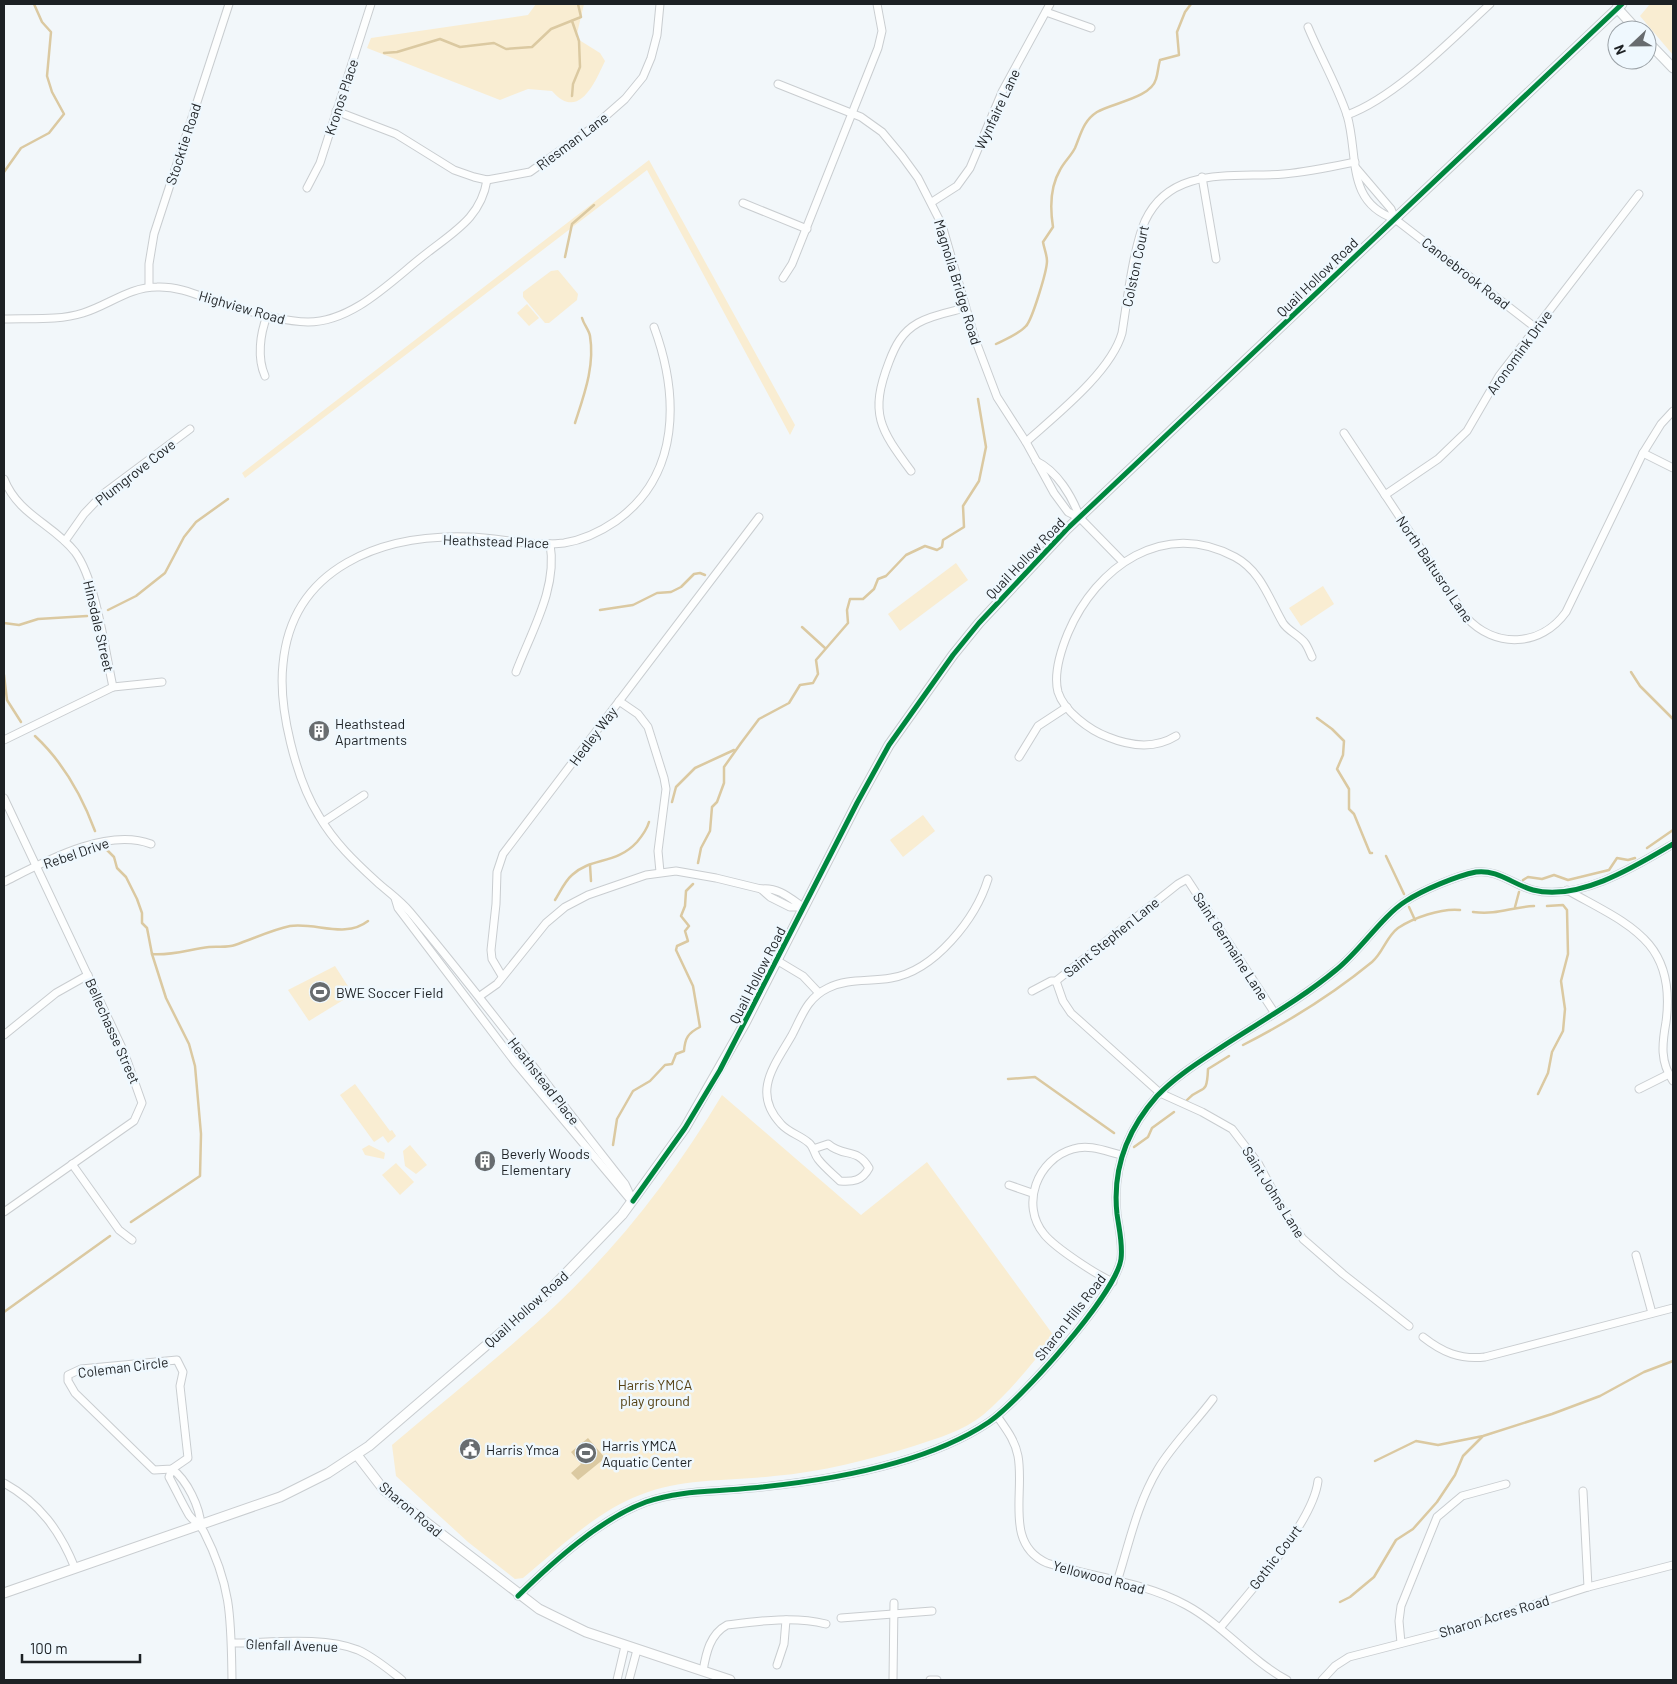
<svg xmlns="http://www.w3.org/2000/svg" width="1677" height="1684" font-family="Barlow,sans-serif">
	<rect width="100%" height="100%" fill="#f2f7fa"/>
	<g fill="#f9edd2">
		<path d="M536 4H584L576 38 600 53 605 61C595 82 579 122 552 91L528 89 500 100 367 48 371 38 528 15Z"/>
		<polygon points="1650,4 1673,4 1673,55 1640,16"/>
		<polygon points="649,160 795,425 790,435 647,170 245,478 242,473"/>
		<polygon points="558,270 578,294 577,300 549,323 545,323 523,297 523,292 551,271"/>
		<polygon points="527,304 539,318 529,326 517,313"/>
		<polygon points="956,563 968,580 900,631 888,614"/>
		<polygon points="1323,586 1334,604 1301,626 1289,608"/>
		<polygon points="923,815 935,831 903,857 890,840"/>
		<polygon points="335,966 353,994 309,1021 288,990"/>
		<polygon points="355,1084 390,1131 392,1130 396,1136 388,1143 383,1136 374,1142 340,1095"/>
		<path d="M722 1095 861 1215 927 1162 1054 1336C1032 1364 1010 1392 983 1415 963 1431 938 1438 914 1446 868 1460 822 1472 774 1476 730 1481 682 1478 640 1495 597 1511 558 1549 523 1578L515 1579 468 1542 396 1476 392 1445C447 1398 505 1353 557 1304 622 1242 676 1172 722 1095Z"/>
		<polygon points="369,1145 385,1153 384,1159 365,1155 362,1149"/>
		<polygon points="410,1145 427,1165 416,1174 405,1166 403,1151"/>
		<polygon points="396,1163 414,1182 400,1195 382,1175"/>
	</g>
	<polygon fill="#dbc9a1" points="588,1438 605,1458 578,1480 571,1473 581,1464 571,1452"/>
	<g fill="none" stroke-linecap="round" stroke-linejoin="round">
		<g stroke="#dbc9a1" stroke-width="2.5">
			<polyline points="384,53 397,52 440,39 460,47 494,43 506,49 532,47 551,29 581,17 578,4"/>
			<polyline points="572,96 573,84 580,67 579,41 572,21"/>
			<polyline points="4,172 21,148 49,133 64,114 52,92 47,76 51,32 42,22 34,4"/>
			<polyline points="565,257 572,224 594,205"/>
			<path d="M996 344C1006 339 1019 334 1026 326 1032 320 1047 271 1047 261 1047 255 1044 248 1043 242L1053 227C1050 208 1050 187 1060 170 1064 162 1071 156 1075 148 1081 134 1083 121 1097 112 1112 103 1151 98 1156 79 1158 73 1158 67 1160 60L1179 55 1177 32 1185 12 1191 4"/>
			<path d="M575 423C584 395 595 366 590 336 589 330 584 325 582 318"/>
			<polyline points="108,610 136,596 165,573 184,537 196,522 228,499"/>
			<polyline points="600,610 633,605 657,593 671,592 681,587 694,574 700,573 705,575"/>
			<polyline points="4,623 19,625 38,619 87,616"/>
			<polyline points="802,627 825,648"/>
			<polyline points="1631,672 1640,686 1673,719"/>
			<polyline points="4,675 7,700 21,722"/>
			<polyline points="1317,718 1332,729 1344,741 1343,755 1337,769 1349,789 1349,809 1354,814 1370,853 1372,853"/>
			<path d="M35 736C63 762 82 796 95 831"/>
			<polyline points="672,802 676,787 695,768 734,750"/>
			<polyline points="1647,848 1673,830"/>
			<polyline points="107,850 114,857 117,868 126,877 137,899 142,913 142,923 147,928 152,954 166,998 189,1044 195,1066 201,1134 200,1176 131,1222"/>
			<polyline points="1386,856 1404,894"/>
			<polyline points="698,863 701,848 710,831 712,807 717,802 724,783 724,767 741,743 759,719 789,703 800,685 813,683 818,674 816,660 848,623 847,610 850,599 863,599 874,589 878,579 886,576 906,555 925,546 937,550 942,547 943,540 964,527 963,506 979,481 986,447 978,399"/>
			<polyline points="590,865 591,881"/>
			<polyline points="1523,880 1528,877 1542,879 1554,875 1568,880 1609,870 1617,858 1628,860 1635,858"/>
			<path d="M555 900C560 892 565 881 572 875 591 857 616 865 637 842 642 836 647 829 649 822"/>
			<polyline points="1409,907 1415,920"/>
			<polyline points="1515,907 1519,892"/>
			<path d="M1473 912C1499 915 1510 907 1534 906"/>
			<path d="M152 954C171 956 190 949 209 947 217 946 227 948 235 945 253 939 271 930 290 926 316 922 345 939 368 921"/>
			<path d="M1243 1045C1288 1022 1333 994 1372 962 1383 953 1386 937 1398 928 1413 918 1441 908 1460 910"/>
			<polyline points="1008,1079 1035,1077 1114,1133"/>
			<polyline points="1538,1094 1548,1073 1552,1052 1563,1031 1565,1009 1561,981 1568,954 1567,910 1563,905 1547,906"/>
			<path d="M1187 1100C1202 1084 1207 1098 1208 1069L1229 1056"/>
			<path d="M613 1145 617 1119 633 1091 650 1081 665 1065 672 1064 676 1054 684 1051C685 1038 688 1033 700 1027L693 986 676 950 677 946 688 941 685 931 689 926 681 916 685 906 686 891 693 884"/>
			<polyline points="1134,1147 1148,1137 1152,1128 1174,1112"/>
			<polyline points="4,1312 110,1236"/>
			<polyline points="1375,1461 1416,1441 1438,1445 1483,1436 1552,1414 1600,1396 1644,1372 1673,1361"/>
			<polyline points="1340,1602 1350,1597 1374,1577 1396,1540 1413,1529 1437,1502 1455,1475 1463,1456 1482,1437"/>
		</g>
		<g stroke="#c9cdd0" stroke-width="9">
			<g id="street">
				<polyline points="1046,12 1091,28"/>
				<path d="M1308 27C1320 56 1337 85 1347 115 1359 155 1345 202 1395 219L1536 328"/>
				<polyline points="778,84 861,117 882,132 902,156 918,178 942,225 975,339 997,397 1026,442 1054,493 1068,512 1080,518 1123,562"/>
				<polyline points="336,111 396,134 454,170 474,177 487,180 530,172 592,128 625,99 643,77 651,58 657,35 660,4"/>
				<path d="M1347 115C1395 98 1452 39 1490 4"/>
				<polyline points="1356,168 1391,209 1395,219"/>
				<polyline points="1202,177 1216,259"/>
				<polyline points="307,188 320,163 371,4"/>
				<polyline points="932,202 957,186 970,168 1002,92 1050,4"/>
				<polyline points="743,203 807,229"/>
				<polyline points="783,278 792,264 878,48 882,31 877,4"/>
				<polyline points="149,287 149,264 154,234 229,4"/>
				<path d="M4 319C29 318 58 321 83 313 109 305 129 287 157 287 182 286 203 298 226 305 253 312 280 321 308 322 354 322 393 279 427 253 455 231 481 217 487 180"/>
				<path d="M265 376C257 358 260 334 267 316"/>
				<path d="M1344 433 1466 617C1495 649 1541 647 1566 612L1643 453 1661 424 1673 411"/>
				<path d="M1026 442C1056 415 1111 372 1122 333 1127 302 1133 249 1145 221 1171 165 1234 178 1284 174 1308 172 1331 167 1355 162"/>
				<polyline points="1643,453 1673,468"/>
				<path d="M1036 461C1057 471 1072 496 1080 518"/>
				<path d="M911 471C880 429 869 414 889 362 895 346 902 332 918 323 932 315 950 312 965 308"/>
				<path d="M4 479C18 515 53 524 75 552 96 580 105 651 113 687"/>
				<polyline points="1385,495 1438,459 1467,431 1499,376 1639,194"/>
				<polyline points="65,541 84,514 103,494 190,429"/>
				<path d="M516 672C531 632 558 588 550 544"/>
				<polyline points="619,701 638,714 648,727 664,778 666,789 658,851 660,872"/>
				<path d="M1176 736C1155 749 1130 746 1108 737 1089 730 1064 711 1058 692 1053 673 1061 650 1068 633 1096 567 1164 518 1235 557 1261 571 1269 599 1283 623 1288 631 1299 635 1305 643 1308 647 1310 653 1312 657"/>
				<polyline points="4,740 113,687 162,682"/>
				<polyline points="1019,757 1038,726 1067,707"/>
				<polyline points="4,798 124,1052 142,1103 134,1121 4,1212"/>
				<polyline points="323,822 364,795"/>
				<path d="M4 882C44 862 106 827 151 844"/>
				<path d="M761 889C778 887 790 898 803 907"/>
				<path d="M1567 890C1627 924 1677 940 1666 1022 1662 1044 1660 1062 1673 1081"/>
				<polyline points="395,898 398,908 515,1062 629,1198"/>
				<polyline points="778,961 803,976 819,993"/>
				<polyline points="502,976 492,959 491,950 496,904 497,872 503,854 759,517"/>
				<polyline points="1056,981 1063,1001 1071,1013 1160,1093 1202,1112 1232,1129 1258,1163 1286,1215 1303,1239 1343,1274 1409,1326"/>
				<polyline points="1032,991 1051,981 1056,981 1178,884 1187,879 1274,1012"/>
				<polyline points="480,996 497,984 546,923 565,907 588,895 646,875 676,871 716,878 761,889 770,897 790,907 804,907"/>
				<polyline points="4,1035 56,993 88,975"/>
				<polyline points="1639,1089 1669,1074"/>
				<path d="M813 1149 828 1144C844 1158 857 1147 869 1168 862 1181 853 1182 840 1181 833 1174 824 1167 818 1159 814 1154 814 1147 809 1143 800 1135 789 1133 781 1124 751 1092 775 1065 792 1035 802 1016 807 998 828 988 848 978 869 982 891 978 935 971 976 918 988 879"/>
				<polyline points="72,1164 119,1230 132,1240"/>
				<polyline points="1009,1185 1032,1193"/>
				<path d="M633 1201 625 1184C553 1093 484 1000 410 912 400 900 388 892 377 882 355 862 334 842 319 816 296 779 278 708 283 664 292 566 383 534 469 537 501 538 532 547 564 543 583 540 600 532 616 521 681 475 679 395 654 327"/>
				<polyline points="1636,1255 1652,1313"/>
				<path d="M1113 1282C1097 1275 1055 1248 1044 1234 1020 1205 1037 1159 1073 1149 1089 1144 1105 1151 1121 1155"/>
				<path d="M1423 1337C1442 1352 1460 1360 1485 1357L1673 1308"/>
				<polygon points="177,1360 183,1372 180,1386 188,1458 172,1469 154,1470 75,1393 68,1381 68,1375 81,1369"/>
				<path d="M997 1416C1006 1429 1015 1440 1018 1456 1025 1493 1004 1544 1047 1563 1093 1577 1144 1582 1186 1605 1223 1625 1250 1660 1287 1680"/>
				<path d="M4 1483C40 1503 60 1531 75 1568"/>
				<polyline points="1583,1491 1588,1587"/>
				<path d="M201 1526C200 1507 187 1480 172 1469L169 1477C176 1490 182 1503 189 1515 193 1521 200 1524 204 1532 232 1587 231 1620 232 1680"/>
				<path d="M1117 1582C1129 1544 1137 1504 1158 1469 1173 1444 1195 1423 1213 1399"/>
				<path d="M518 1596C553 1562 600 1519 646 1502 680 1490 715 1492 751 1488 826 1481 925 1465 989 1422 1020 1401 1116 1294 1121 1259 1123 1244 1119 1229 1117 1214 1112 1168 1127 1130 1157 1096 1174 1078 1196 1064 1217 1050 1256 1024 1300 1000 1336 970 1360 951 1382 916 1406 901 1423 890 1456 876 1476 872 1497 869 1514 885 1533 890 1578 902 1636 866 1673 844"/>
				<polyline points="841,1618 932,1611"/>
				<path d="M1220 1628C1248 1594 1313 1523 1318 1481"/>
				<path d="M232 1643C270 1643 322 1636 358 1650 374 1657 388 1669 402 1680"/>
				<polyline points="1401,1643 1399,1621 1401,1606 1437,1517 1462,1496 1506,1484"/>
				<polyline points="777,1665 784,1644 786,1620"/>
				<path d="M703 1671C706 1653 710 1634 727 1625 759 1621 794 1616 826 1624"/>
				<polyline points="617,1680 625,1646"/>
				<polyline points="629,1680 637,1650"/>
				<polyline points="893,1680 894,1603"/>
				<polyline points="930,1680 937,1680"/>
				<polyline points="1322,1680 1335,1666 1349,1657 1461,1628 1588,1587 1673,1565"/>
			</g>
		</g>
		<g stroke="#c9cdd0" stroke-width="11">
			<g id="secondary">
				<polyline points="1617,8 1637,30"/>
				<polyline points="1647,41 1673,68"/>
				<polyline points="357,1455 384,1490 539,1609 586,1632 730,1680"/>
				<polyline points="4,1593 280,1497 328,1473 369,1446 546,1294 622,1215 685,1128 745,1023 857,803 889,745 953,655 979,623 1067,529 1622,4"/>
			</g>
		</g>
		<use href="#street" stroke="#fdfefe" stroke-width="7"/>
		<use href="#secondary" stroke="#fdfefe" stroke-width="9"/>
		<g stroke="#eff8fe" stroke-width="8">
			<g id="cycleway">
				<polyline points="633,1201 685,1128 720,1070 857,803 889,745 953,655 979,623 1067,529 1622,4"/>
				<path d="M518 1596C553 1562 600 1519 646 1502 680 1490 715 1492 751 1488 826 1481 925 1465 989 1422 1020 1401 1116 1294 1121 1259 1123 1244 1119 1229 1117 1214 1112 1168 1127 1130 1157 1096 1174 1078 1196 1064 1217 1050 1256 1024 1300 1000 1336 970 1360 951 1382 916 1406 901 1423 890 1456 876 1476 872 1497 869 1514 885 1533 890 1578 902 1636 866 1673 844"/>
			</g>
		</g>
		<use href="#cycleway" stroke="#00873e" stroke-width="5"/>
	</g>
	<defs>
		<g id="building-disc" transform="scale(1.125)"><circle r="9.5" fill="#686c6f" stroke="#eff8fe"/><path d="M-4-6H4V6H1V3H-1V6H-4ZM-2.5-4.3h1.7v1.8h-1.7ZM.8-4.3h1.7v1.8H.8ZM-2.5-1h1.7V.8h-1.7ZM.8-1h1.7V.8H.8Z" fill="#fff"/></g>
		<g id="stadium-disc" transform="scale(1.125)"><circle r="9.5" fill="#686c6f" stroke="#eff8fe"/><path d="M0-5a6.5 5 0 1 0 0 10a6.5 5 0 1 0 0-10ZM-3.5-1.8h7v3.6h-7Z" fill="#fff"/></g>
		<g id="civic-disc" transform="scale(1.125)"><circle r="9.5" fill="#686c6f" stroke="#eff8fe"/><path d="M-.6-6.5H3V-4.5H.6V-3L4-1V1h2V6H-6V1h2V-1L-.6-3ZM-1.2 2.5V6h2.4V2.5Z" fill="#fff"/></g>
	</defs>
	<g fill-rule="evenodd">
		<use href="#building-disc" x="319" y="731"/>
		<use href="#stadium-disc" x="320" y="992"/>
		<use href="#building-disc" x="485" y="1161"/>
		<use href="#civic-disc" x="470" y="1449"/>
		<use href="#stadium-disc" x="586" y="1453"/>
	</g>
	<g text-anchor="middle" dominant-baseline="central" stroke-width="5" stroke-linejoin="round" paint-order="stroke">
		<g font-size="14" fill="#1d2124" stroke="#eff8fe">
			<text transform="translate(341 97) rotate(-72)">Kronos Place</text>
			<text transform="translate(997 109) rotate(-65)">Wynfaire Lane</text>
			<text transform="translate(572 141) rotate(-37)">Riesman Lane</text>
			<text transform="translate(183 144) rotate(-72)">Stocktie Road</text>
			<text transform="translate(1135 266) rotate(-78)">Colston Court</text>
			<text transform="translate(1466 273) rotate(38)">Canoebrook Road</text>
			<text transform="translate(1317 277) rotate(-44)">Quail Hollow Road</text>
			<text transform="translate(958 282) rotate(73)">Magnolia Bridge Road</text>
			<text transform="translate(242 307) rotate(16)">Highview Road</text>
			<text transform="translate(1519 352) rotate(-54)">Aronomink Drive</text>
			<text transform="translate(135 472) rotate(-38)">Plumgrove Cove</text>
			<text transform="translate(496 541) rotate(2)">Heathstead Place</text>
			<text transform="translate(1025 558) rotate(-46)">Quail Hollow Road</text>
			<text transform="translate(1435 569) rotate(56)">North Baltusrol Lane</text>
			<text transform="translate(99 626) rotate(77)">Hinsdale Street</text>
			<text transform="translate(593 736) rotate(-53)">Hedley Way</text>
			<text transform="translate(76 853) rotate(-19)">Rebel Drive</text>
			<text transform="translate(1111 937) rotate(-39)">Saint Stephen Lane</text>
			<text transform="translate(1231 946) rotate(57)">Saint Germaine Lane</text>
			<text transform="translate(757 975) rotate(-63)">Quail Hollow Road</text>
			<text transform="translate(113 1031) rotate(66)">Bellechasse Street</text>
			<text transform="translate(544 1081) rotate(52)">Heathstead Place</text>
			<text transform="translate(1274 1192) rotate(58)">Saint Johns Lane</text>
			<text transform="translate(526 1309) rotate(-42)">Quail Hollow Road</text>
			<text transform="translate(1070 1317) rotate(-52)">Sharon Hills Road</text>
			<text transform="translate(123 1367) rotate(-7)">Coleman Circle</text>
			<text transform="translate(411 1509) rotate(40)">Sharon Road</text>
			<text transform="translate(1275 1557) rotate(-53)">Gothic Court</text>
			<text transform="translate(1099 1577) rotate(15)">Yellowood Road</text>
			<text transform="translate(1494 1616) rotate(-17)">Sharon Acres Road</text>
			<text transform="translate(292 1645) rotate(2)">Glenfall Avenue</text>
		</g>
		<g font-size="14" fill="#1d2124" stroke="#eff8fe" text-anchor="start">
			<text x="335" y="723">Heathstead<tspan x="335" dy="16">Apartments</tspan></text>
			<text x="336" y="992">BWE Soccer Field</text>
			<text x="501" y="1153">Beverly Woods<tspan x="501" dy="16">Elementary</tspan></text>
			<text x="602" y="1445">Harris YMCA<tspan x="602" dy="16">Aquatic Center</tspan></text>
			<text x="486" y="1449">Harris Ymca</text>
		</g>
		<g font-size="14" fill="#533f11" stroke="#eff8fe">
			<text x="655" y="1384">Harris YMCA<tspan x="655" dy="16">play ground</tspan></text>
		</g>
	</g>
	<rect width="1677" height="1684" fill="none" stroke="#1d2124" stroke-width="10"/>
	<g transform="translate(1632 45) rotate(248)"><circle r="24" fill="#eff8fe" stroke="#9ba2a7"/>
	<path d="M0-4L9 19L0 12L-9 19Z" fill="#686c6f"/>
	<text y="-8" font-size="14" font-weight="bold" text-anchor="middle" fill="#1d2124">N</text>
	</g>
	<path d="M22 1654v8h118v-8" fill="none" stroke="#1d2124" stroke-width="2.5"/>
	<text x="30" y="1654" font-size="15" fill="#1d2124" stroke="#eff8fe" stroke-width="4" paint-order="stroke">100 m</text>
</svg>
